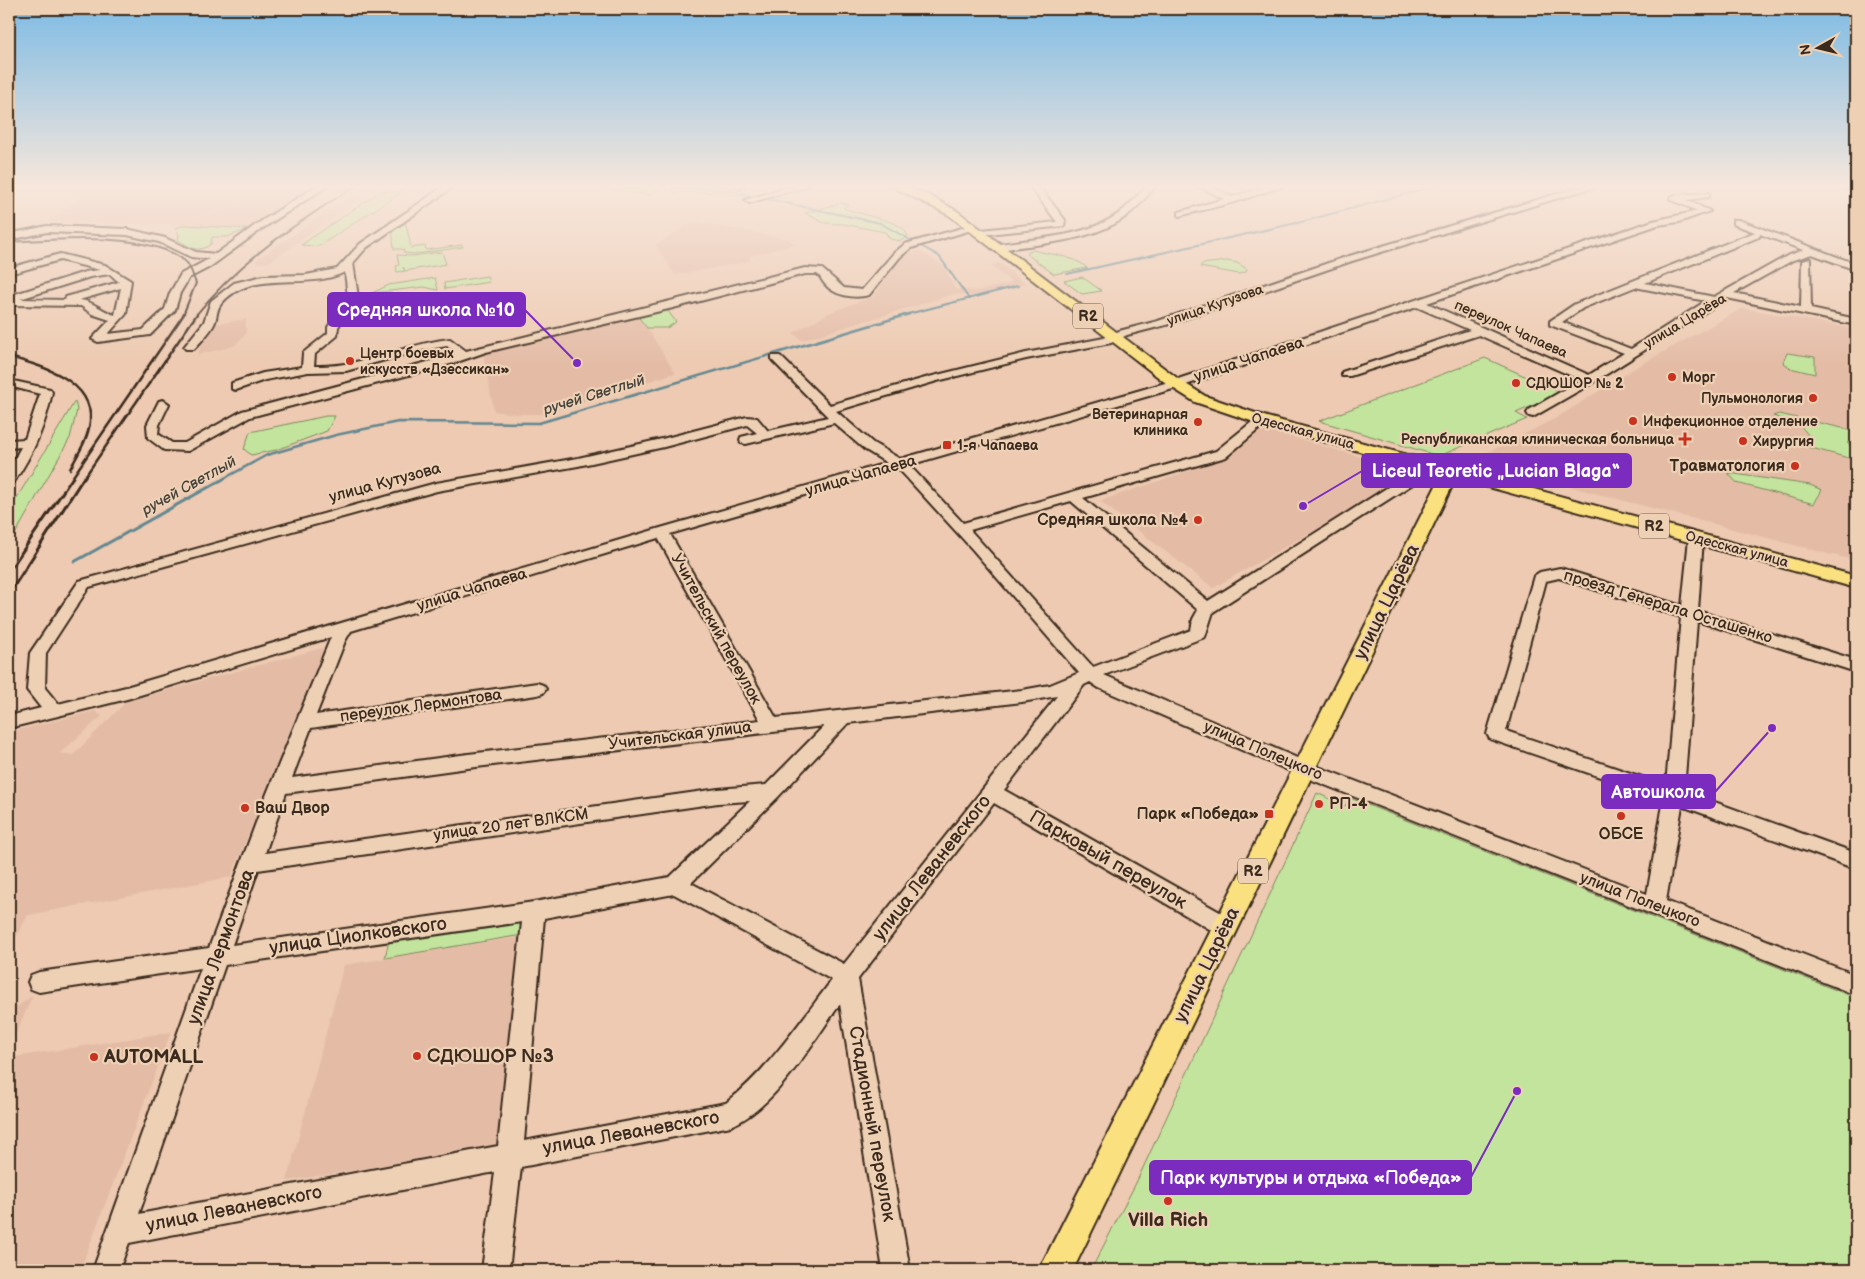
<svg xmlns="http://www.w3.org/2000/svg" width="1865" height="1279" font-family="'Balsamiq Sans',sans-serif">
	<rect width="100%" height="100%" fill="#edcab1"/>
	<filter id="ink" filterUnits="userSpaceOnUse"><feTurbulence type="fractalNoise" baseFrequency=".02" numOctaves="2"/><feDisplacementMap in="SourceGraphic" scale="10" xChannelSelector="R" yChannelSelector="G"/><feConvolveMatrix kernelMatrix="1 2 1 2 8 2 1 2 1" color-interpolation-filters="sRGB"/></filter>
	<g filter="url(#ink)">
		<g fill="#e4bca6">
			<polygon points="96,185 269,185 184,225 48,222"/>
			<polygon points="272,185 323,185 305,197 296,199 248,229 186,225"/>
			<polygon points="1358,185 1434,185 1391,198"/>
			<polygon points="352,195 366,195 268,263 253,262"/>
			<polygon points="693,221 788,239 795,244 750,256 750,260 741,263 675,275 656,245"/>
			<polygon points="919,251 944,266 955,289 977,291 1012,283 990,265 1000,263 1025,284 975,296 954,294 802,340 793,333 831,312 874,296 902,254"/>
			<polygon points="1743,308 1856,329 1856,561 1471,461 1558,417 1640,365"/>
			<polygon points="639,315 675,373 542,414 517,414 494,411 483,353"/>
			<polygon points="246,319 246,334 234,346 197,355 210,325"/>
			<polygon points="1258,427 1416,473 1213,588 1100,501 1194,469 1222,456"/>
			<polygon points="326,647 231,877 28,915 9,950 9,732 95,711 102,716 60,753 73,755 127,701"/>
			<polygon points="531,935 503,1147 287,1181 344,965"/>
			<polygon points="33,995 9,1049 9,1006 18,1006"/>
			<polygon points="171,1032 80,1270 9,1270 9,1058"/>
		</g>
		<g fill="#c2e49d" stroke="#7e875e">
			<polygon points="601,185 667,185 649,195 597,187"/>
			<path d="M672 185C687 185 735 181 743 192L740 196 720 192H672Z"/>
			<polygon points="381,191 402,192 319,246 301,245"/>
			<polygon points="841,203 848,204 844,207 845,209 891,222 903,228 908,236 901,241 890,239 885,232 843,224 824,223 805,213"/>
			<polygon points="406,224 411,248 425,246 426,250 462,245 463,247 416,254 404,253 403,249 394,249 392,226"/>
			<path d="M186 225 248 229 227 237H212L211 244C198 254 190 247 178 240L179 234 175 228Z"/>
			<path d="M1033 250C1050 255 1074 255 1087 268L1054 274 1028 255V251Z"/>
			<polygon points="442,252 446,264 405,271 403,267 405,271 397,272 396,266 399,265 397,255 413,256"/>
			<polygon points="1227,261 1237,263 1247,269 1246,272 1239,274 1200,267 1202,264"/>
			<polygon points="487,276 489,282 445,289 444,283"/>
			<polygon points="1082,277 1102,291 1082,294 1064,281"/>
			<polygon points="435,278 438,290 424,287 372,293 389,285"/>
			<polygon points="665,307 676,322 667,328 647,328 632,309"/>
			<polygon points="1787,353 1815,357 1815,374 1790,368 1783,362"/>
			<polygon points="1485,358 1562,393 1516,413 1527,419 1439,456 1319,421"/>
			<polygon points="75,401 77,410 70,438 9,545 9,511"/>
			<polygon points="1779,414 1856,431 1856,442 1847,443 1856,448 1856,460 1793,443 1786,437 1810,437 1799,424 1773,416"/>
			<polygon points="326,416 335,416 327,431 276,450 251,455 244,449 250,432"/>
			<polygon points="1728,473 1810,485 1822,490 1814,504 1737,483"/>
			<polygon points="1317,793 1345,806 1350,798 1856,998 1856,1270 1091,1270 1136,1183"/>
			<polygon points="530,910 528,934 385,958 391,932"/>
		</g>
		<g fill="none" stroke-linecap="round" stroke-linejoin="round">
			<g stroke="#638791" stroke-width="2">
				<polyline points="678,187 724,189 752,196"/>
				<polyline points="762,198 880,223 939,256 969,299"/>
				<polyline points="1067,274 1301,222 1440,185"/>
				<polyline points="904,315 1018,286"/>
			</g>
			<polyline stroke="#638791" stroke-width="2.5" points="225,478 267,455 336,435 398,422 539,423 909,314"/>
			<polyline stroke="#638791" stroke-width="3" points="74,562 227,477"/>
			<g stroke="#3b2a1e" stroke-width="4">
				<g id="minor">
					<path d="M318 185H329L263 228 210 267 189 278 180 293 175 310 150 335 98 342 92 339 110 320 92 314 81 306 9 305V296L85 272 100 270 60 260 9 274V268L60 254 105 265 131 281 126 314 108 334 143 330 165 309 170 293 181 274 209 259 191 257 159 242 127 235 47 232 9 240V234L47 226 127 229 165 238 196 252 216 254 257 224ZM110 274 119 282 66 297 65 300 20 299 90 277ZM121 288 115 315C102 311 91 300 79 300Z"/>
					<path d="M446 185H456L366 248 353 263 358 297 338 327 337 336 315 354 314 366C361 368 404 344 450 339L466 351 805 268 822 269 844 288 862 290 894 253 905 244 973 225 978 228 911 248 900 257 869 295C854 299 834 296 824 283 821 279 821 277 817 274H805L673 308 486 352 454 363 250 417 188 451 164 450 148 438 147 425 159 401 163 400 169 404 159 425 158 434 172 443H185L242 411 454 355V352L447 346 417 351 346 371 308 372 265 380 236 390 232 389V383L263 373 302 367 303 353 328 333V327L348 297 345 272C306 292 252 267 221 304 217 308 217 316 215 322 211 332 201 341 194 349H186L184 347 204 322 211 301 234 283 263 276 306 275 337 269 360 244Z"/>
					<polygon points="736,185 744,185 744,186 740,189"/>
					<polygon points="795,185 811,185 749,203 745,200"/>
					<polygon points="1029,185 1038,185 1065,220 1064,226 978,235 976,233 981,230 1057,222"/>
					<path d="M1147 185H1156C1145 199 1132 214 1116 223 1082 242 1037 244 999 250L994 247 999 244C1039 238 1090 237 1122 211 1131 203 1139 194 1147 185Z"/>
					<polygon points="1197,185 1209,185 1232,197 1271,185 1286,185 1235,202 1179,216 1179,212 1224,199"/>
					<path d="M1587 185H1601L1352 261 1166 325 1127 335 1111 343 1026 359 937 381 836 411 873 443 900 459 1172 381 1653 221 1698 211 1671 200 1670 198 1674 195 1709 193V197L1686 200 1710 211 1679 222 1658 225 1427 303 1589 375 1624 353 1550 325V321L1575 304 1755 232 1733 224V220H1739L1856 264V270L1812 254 1793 260 1734 293 1801 307 1802 261 1810 259 1811 309 1856 319V325L1727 298 1594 382 1533 417 1529 416 1527 413 1529 410 1581 380 1479 335 1350 376H1342V372L1470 330 1417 307 1180 387 909 465 963 523 1216 451 1258 417H1266L1268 420 1266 423 1226 457 1083 498 1208 601 1426 463H1436L1438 466 1436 469 1213 612 1205 637 1104 675 1311 764 1647 894 1664 799 1490 739 1487 734 1534 576 1540 572 1560 568 1682 606 1689 538 1691 535H1701L1703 538 1698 611 1856 660V672L1697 621 1684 791 1856 853V869L1682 806 1666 901 1856 975V995L1297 774 1099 688 1090 682 1084 685 1004 790 1234 920 1237 927 1234 934 1226 936 1218 934 994 803 858 979 910 1270H883L840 1004C812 1043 776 1107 731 1126L521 1167 509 1270H482L495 1172 129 1243 119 1270H93L201 968 39 992 31 989 28 982 31 975 39 972 209 948 266 796 331 637 127 699 9 728V716L41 708 27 690 30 653 79 581 436 483 578 458 662 439 747 417 757 418 768 431 828 417 772 360V356H780L830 405 929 377 1026 353 1104 338 1119 331 1158 321 1346 257ZM1760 234 1803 250 1787 256 1714 297 1645 283 1759 237ZM1635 287 1706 301 1631 349 1562 322 1583 308ZM834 423 864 449 887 463 657 529 126 687 58 704 45 688 46 653 89 587 437 491 578 466 664 447 747 425 757 433 741 437 740 440 741 443 746 444ZM898 468 973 550 1079 673 1050 685 1022 690 776 718 670 534ZM1071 501 1198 610 1193 619 1191 630 1093 667 970 530ZM658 538 760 720 468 754 292 778 311 728 537 695 543 693 546 689 543 685 537 683 316 715 345 641 351 631ZM1559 578 1681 617 1666 785 1506 731 1546 581ZM1057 696 844 964 691 883 778 797 848 723 1022 702ZM824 726 766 785 718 789 265 853 286 793 468 768ZM750 801 670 877 534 902 232 945 258 870 718 803ZM674 894 832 980C799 1023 769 1069 726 1103L524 1141 544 918ZM522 922 498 1146 139 1214 225 965Z"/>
					<polygon points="1844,185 1856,185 1856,189 1845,187"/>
					<path d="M9 380 50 389 52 392C46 425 33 454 14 482L9 483V469L21 447 9 448V440L25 439 40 394 9 386Z"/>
				</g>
			</g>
			<g stroke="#3b2a1e" stroke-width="4">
				<path id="major" d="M889 185C915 185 935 199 957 211L1181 381 1205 396 1267 417 1856 576V588L1456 478 1073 1270H1039L1442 474 1257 423 1195 402 1171 387 949 215Z"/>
			</g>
			<use href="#minor" fill="#eed1b5" fill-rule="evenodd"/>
			<use href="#major" fill="#fbe080" fill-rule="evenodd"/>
			<g stroke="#3b2a1e" stroke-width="2">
				<path d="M9 242C53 239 152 231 186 262 191 266 193 277 196 283L183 315"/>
				<path d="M196 315C240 260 298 222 357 185"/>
			</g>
			<g stroke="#3b2a1e" stroke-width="2.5">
				<path d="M9 357C40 365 94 380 90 422 88 439 78 454 70 469"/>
				<polyline points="72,478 184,314"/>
				<polyline points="84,478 197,314"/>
			</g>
			<g stroke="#3b2a1e" stroke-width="3">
				<polyline points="9,571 73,477"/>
				<polyline points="9,594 84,477"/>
			</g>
		</g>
	</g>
	<linearGradient id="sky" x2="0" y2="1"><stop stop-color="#7dbbe4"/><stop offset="0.51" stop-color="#f7e7dc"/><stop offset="1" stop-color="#f7e7dc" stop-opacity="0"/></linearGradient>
	<rect width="1865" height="365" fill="url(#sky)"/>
	<g fill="#c8321e" stroke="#eed1b5" stroke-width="2">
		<circle cx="350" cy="361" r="5"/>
		<circle cx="1672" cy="377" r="5"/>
		<circle cx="1516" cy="383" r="5"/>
		<circle cx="1813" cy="398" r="5"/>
		<circle cx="1633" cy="421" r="5"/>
		<circle cx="1198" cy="422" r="5"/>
		<path d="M1682.5 431.5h5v5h5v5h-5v5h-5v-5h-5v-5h5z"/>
		<circle cx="1743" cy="441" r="5"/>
		<rect x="942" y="440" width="10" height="10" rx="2.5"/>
		<circle cx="1795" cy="466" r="5"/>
		<circle cx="1198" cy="520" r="5"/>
		<circle cx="1319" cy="804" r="5"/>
		<circle cx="245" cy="808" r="5"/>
		<rect x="1264" y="809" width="10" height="10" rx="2.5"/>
		<circle cx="1621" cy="816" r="5"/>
		<circle cx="417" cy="1056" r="5"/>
		<circle cx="94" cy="1057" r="5"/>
		<circle cx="1168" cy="1201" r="5"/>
	</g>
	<g text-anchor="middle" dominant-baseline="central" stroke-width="4.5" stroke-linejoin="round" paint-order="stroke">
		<g font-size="14" fill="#3b2a1e" stroke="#eed1b5">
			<text transform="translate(1215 305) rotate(-19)">улица Кутузова</text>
			<text transform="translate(1685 321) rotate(-31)">улица Царёва</text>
			<text transform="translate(1511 329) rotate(24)">переулок Чапаева</text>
			<text transform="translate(1303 431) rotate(15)">Одесская улица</text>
			<text transform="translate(1737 549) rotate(15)">Одесская улица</text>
		</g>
		<g font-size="14" font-weight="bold" fill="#3b2a1e" stroke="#eed1b5" text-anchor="start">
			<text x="360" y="353">Центр боевых<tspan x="360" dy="16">искусств «Дзессикан»</tspan></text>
			<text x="1682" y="377">Морг</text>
			<text x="1526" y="383">СДЮШОР № 2</text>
			<text x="1803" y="398" text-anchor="end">Пульмонология</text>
			<text x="1188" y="414" text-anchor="end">Ветеринарная<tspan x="1188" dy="16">клиника</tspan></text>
			<text x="1643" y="421">Инфекционное отделение</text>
			<text x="1674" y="439" text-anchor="end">Республиканская клиническая больница</text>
			<text x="1753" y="441">Хирургия</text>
			<text x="957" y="445">1-я Чапаева</text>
		</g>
		<g fill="#eed1b5" stroke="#715c4b" stroke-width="1">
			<rect x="1073" y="303.5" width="30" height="25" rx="4"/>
			<rect x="1639" y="513.5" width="30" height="25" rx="4"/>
			<rect x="1238" y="858.5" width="30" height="25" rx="4"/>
		</g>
		<g font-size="15" font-weight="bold" fill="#3b2a1e">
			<text x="1088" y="316">R2</text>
			<text x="1654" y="526">R2</text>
			<text x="1253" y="871">R2</text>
		</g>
		<g font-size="15" font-style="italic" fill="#45413b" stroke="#eed1b5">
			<text transform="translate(594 395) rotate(-17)">ручей Светлый</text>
			<text transform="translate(189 486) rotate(-29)">ручей Светлый</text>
		</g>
		<g font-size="16" fill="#3b2a1e" stroke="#eed1b5">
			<text transform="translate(1249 360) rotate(-18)">улица Чапаева</text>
			<text transform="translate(861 476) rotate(-16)">улица Чапаева</text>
			<text transform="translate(385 483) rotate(-15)">улица Кутузова</text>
			<text transform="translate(472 590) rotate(-17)">улица Чапаева</text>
			<text transform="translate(1668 607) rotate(17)">проезд Генерала Осташенко</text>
			<text transform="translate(716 629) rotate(61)">Учительский переулок</text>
			<text transform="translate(421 706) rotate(-8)">переулок Лермонтова</text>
			<text transform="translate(680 736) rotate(-7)">Учительская улица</text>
			<text transform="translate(1263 751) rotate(23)">улица Полецкого</text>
			<text transform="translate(511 825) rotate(-8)">улица 20 лет ВЛКСМ</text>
			<text transform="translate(1640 900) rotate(21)">улица Полецкого</text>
		</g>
		<g font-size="16" font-weight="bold" fill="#3b2a1e" stroke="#eed1b5" text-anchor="end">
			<text x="1785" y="466">Травматология</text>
			<text x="1188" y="520">Средняя школа №4</text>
			<text x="1329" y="804" text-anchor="start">РП-4</text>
			<text x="255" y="808" text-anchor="start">Ваш Двор</text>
			<text x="1259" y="814">Парк «Победа»</text>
			<text x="1621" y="834" text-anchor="middle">ОБСЕ</text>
		</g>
		<g font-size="19" fill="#3b2a1e" stroke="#eed1b5">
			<text transform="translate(1387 602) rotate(-64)">улица Царёва</text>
			<text transform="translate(1108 860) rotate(30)">Парковый переулок</text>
			<text transform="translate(932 868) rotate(-52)">улица Леваневского</text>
			<text transform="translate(358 936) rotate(-8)">улица Циолковского</text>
			<text transform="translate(221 947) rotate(-70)">улица Лермонтова</text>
			<text transform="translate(1207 965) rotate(-64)">улица Царёва</text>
			<text transform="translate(872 1124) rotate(80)">Стадионный переулок</text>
			<text transform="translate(631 1133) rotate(-10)">улица Леваневского</text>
			<text transform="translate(234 1209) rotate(-11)">улица Леваневского</text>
		</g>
		<g font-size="19" font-weight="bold" fill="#3b2a1e" stroke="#eed1b5" text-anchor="start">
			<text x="427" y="1056">СДЮШОР №3</text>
			<text x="104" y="1057">AUTOMALL</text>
			<text x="1168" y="1220" text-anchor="middle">Villa Rich</text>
		</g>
	</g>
	<path fill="none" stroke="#7b2cbf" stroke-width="2" d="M577 363L525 310M1303 506L1362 471M1772 728L1715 792M1517 1091L1471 1177"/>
	<g fill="#7b2cbf" stroke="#eed1b5" stroke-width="2">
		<circle cx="577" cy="363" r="5"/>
		<circle cx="1303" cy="506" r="5"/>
		<circle cx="1772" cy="728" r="5"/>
		<circle cx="1517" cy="1091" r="5"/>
	</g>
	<g fill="#7b2cbf" stroke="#7b2cbf" stroke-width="2">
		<rect x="328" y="293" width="197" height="33" rx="5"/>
		<rect x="1362" y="454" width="269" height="33" rx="5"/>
		<rect x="1602" y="775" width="113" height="33" rx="5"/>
		<rect x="1150" y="1161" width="321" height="33" rx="5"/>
	</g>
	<g font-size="18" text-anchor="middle" font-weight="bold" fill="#fff">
		<text x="426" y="316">Средняя школа №10</text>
		<text x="1496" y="477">Liceul Teoretic „Lucian Blaga“</text>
		<text x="1658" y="798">Автошкола</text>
		<text x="1311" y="1184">Парк культуры и отдыха «Победа»</text>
	</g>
	<rect width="1865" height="1279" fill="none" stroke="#eed1b5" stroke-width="30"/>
	<rect x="15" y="15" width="1835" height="1249" fill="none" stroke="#3b2a1e" stroke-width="2" filter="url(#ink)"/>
	<g transform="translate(1818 48) rotate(262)" stroke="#eed1b5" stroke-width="4" paint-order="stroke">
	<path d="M0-4L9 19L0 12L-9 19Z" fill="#3b2a1e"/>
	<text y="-8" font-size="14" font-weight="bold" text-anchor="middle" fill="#3b2a1e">N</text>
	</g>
</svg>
